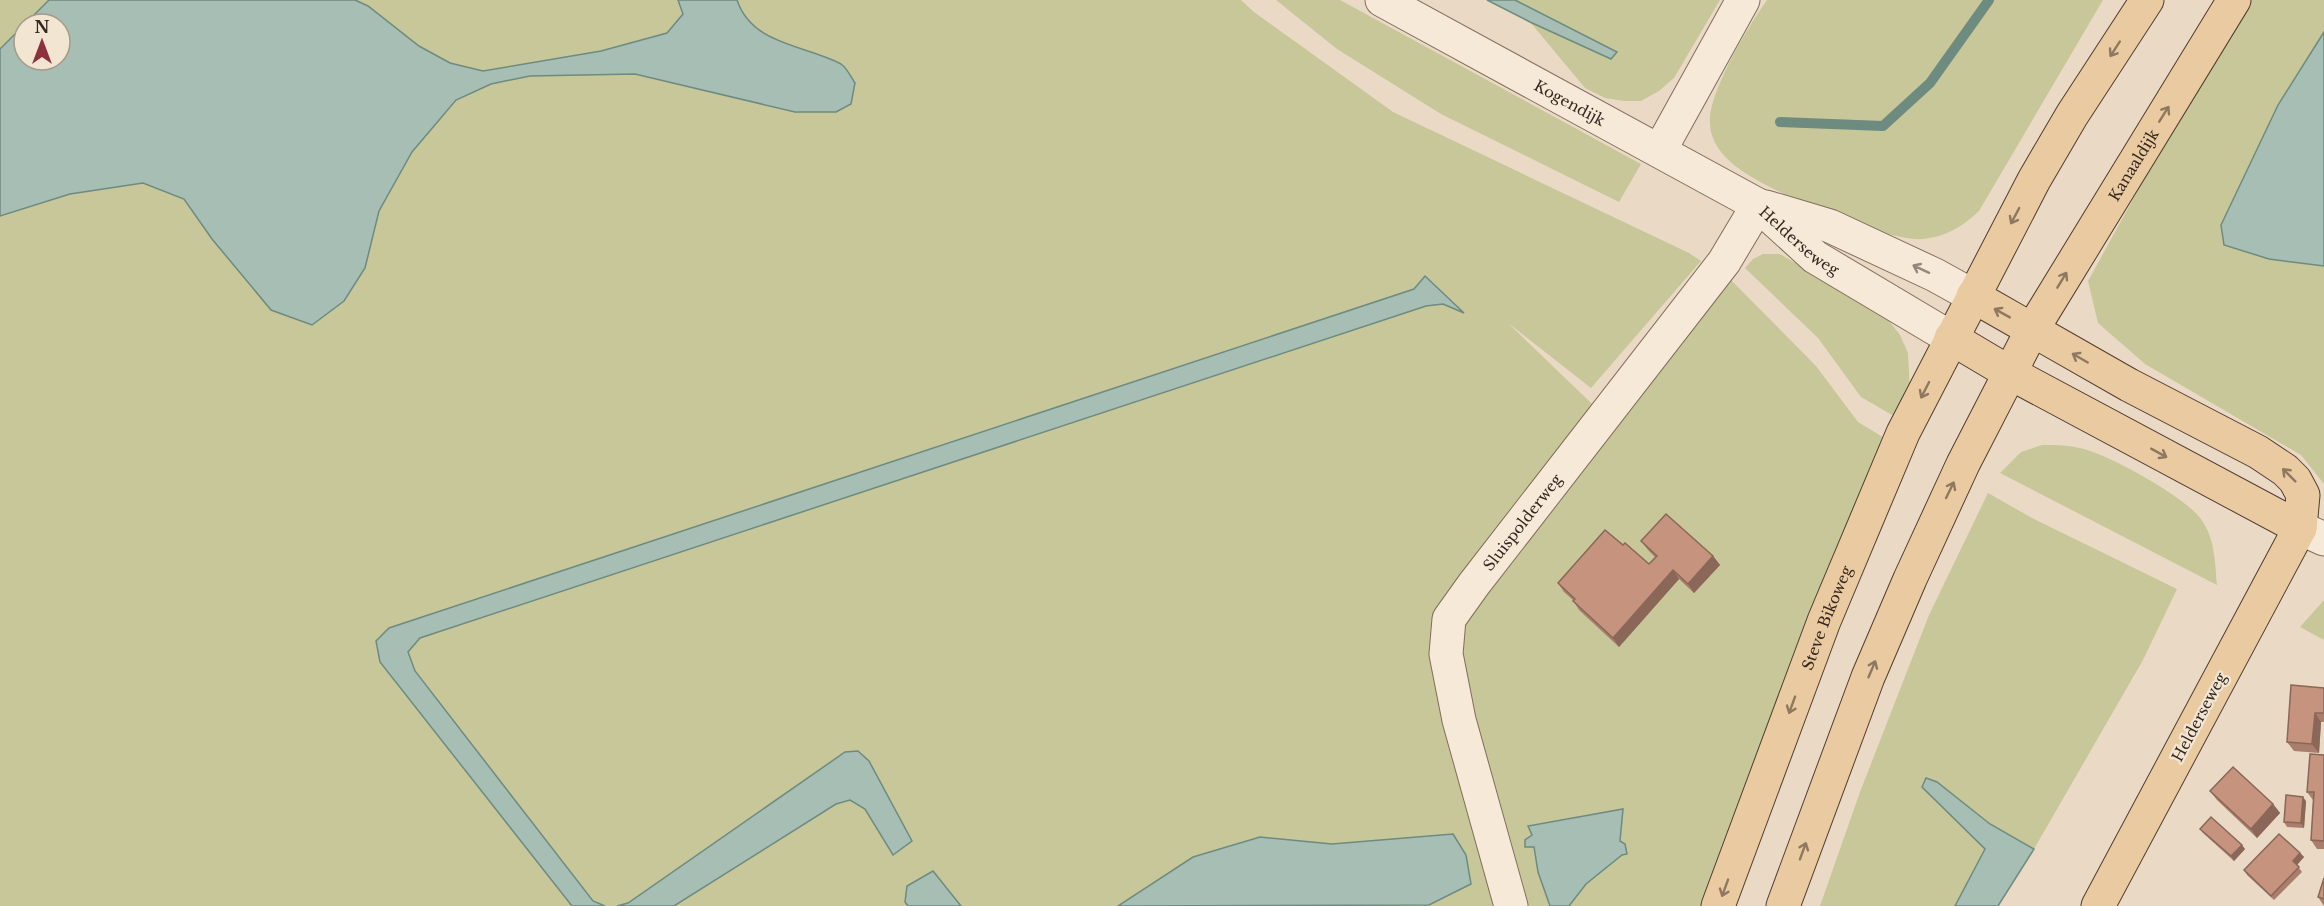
<svg xmlns="http://www.w3.org/2000/svg" width="2324" height="906" font-family="'Libre Baskerville',serif">
	<rect width="100%" height="100%" fill="#eadac5"/>
	<g fill="#c7c799" fill-rule="evenodd">
		<path d="M0 0H1241L1254 12 1393 112 1689 253 1701 261 1591 388 1508 323 1615 426 1729 278 1816 366 1858 422 1886 439 1774 706 1702 906H0ZM24 24H60V60H24Z"/>
		<polygon points="1276,0 1340,0 1641,164 1619,202 1441,114 1337,49"/>
		<polygon points="1515,0 1720,0 1674,78 1659,91 1641,101 1624,101 1605,98 1585,88 1530,22 1611,58 1616,52"/>
		<path d="M1767 0H2103L1979 211C1963 226 1946 237 1923 239 1887 243 1768 191 1738 168 1723 157 1710 141 1710 123 1708 93 1749 25 1767 0Z"/>
		<polygon points="2246,0 2324,0 2324,32 2278,105 2269,259 2324,266 2324,484 2301,455 2145,364 2098,323 2088,281 2224,34"/>
		<polygon points="1763,254 1780,254 1885,316 1900,335 1908,353 1910,391 1899,419 1861,397 1818,338 1745,268 1753,259"/>
		<path d="M2042 445C2057 445 2070 445 2084 449 2111 456 2185 497 2201 519 2215 538 2215 563 2217 585L2000 473 2021 452Z"/>
		<polygon points="1988,493 2032,518 2177,589 2143,660 2034,849 1990,824 1937,782 1940,804 1985,849 1955,906 1820,906 1860,792 1929,615"/>
		<polygon points="2324,600 2324,640 2300,627"/>
	</g>
	<g fill="#a6beb4" stroke="#6e8b80" stroke-width="1.5">
		<path d="M49 0H355L368 6 419 46 450 63 483 71 601 51 667 33 683 14 678 0H737C752 45 805 45 841 64 847 68 851 77 855 83L851 104 836 112H795L635 74 530 76 491 84 456 100 412 152 379 211 365 268 344 301 312 325 271 310 212 239 184 199 143 183 70 194 0 216V49L24 25V60H60V24H25Z"/>
		<polygon points="1487,0 1515,0 1617,52 1611,59 1530,22"/>
		<polygon points="2324,32 2324,266 2269,259 2224,245 2221,225 2278,105"/>
		<polygon points="1425,276 1464,313 1443,304 1426,306 420,638 408,652 415,671 593,901 605,906 572,906 380,662 376,641 389,628 1414,289"/>
		<polygon points="858,751 869,761 912,841 893,855 865,809 850,800 836,804 674,906 617,906 628,903 845,752"/>
		<polygon points="1926,778 1937,782 1990,824 2034,849 1998,906 1955,906 1985,849 1922,787"/>
		<polygon points="1623,809 1620,841 1625,844 1627,854 1622,855 1586,884 1569,906 1550,906 1538,872 1534,847 1525,847 1525,840 1532,835 1528,826"/>
		<polygon points="1453,834 1466,855 1471,884 1429,905 1118,906 1193,857 1260,837 1332,844"/>
		<polygon points="933,871 961,906 908,906 905,902 907,886"/>
	</g>
	<g fill="none" stroke-linecap="round" stroke-linejoin="round">
		<polyline stroke="#6e8b80" stroke-width="10" points="1780,122 1883,126 1930,83 1989,0"/>
		<g stroke="#836c5c" stroke-width="35">
			<g id="minor">
				<path id="s1" d="M1382 0 1758 205 1815 257 1951 338"/>
				<polyline points="1660,150 1743,0"/>
				<polyline points="1766,207 1830,226 1935,275 1973,296"/>
				<polyline points="2300,528 2324,539"/>
				<path id="s2" d="M1511 906 1459 720 1446 654 1449 619 1474 584 1724 262 1758 205"/>
			</g>
		</g>
		<g stroke="#513c30" stroke-width="35">
			<g id="major">
				<polyline points="1973,296 2129,385 2258,452 2285,470 2295,480 2303,495 2300,528 2098,906"/>
				<polyline points="1951,338 2010,373 2300,528"/>
				<path id="s3" d="M1718 906 1824 621 1903 433 2034 180 2072 115 2147 0"/>
				<path id="s4" d="M1783 906 1868 677 1910 579 1963 464 2032 330 2234 0"/>
			</g>
		</g>
		<use href="#minor" stroke="#f6e9d7" stroke-width="33"/>
		<use href="#major" stroke="#eacaa0" stroke-width="33"/>
	</g>
	<g fill="#a97e6c">
		<polygon points="1641,541 1713,556 1720,565 1694,593 1679,579 1619,647 1579,610 1573,600 1564,592 1558,583 1649,564 1655,557 1648,550"/>
		<polygon points="2324,688 2324,722 2321,722 2319,753 2294,751 2287,742"/>
		<polygon points="2324,755 2324,849 2317,849 2311,840 2313,800 2307,792"/>
		<polygon points="2210,791 2273,804 2280,813 2257,838 2217,800"/>
		<polygon points="2306,801 2304,828 2287,827 2284,822"/>
		<polygon points="2200,829 2245,849 2234,861 2203,833"/>
		<polygon points="2300,853 2304,857 2297,865 2302,872 2274,900 2247,875 2244,870"/>
		<polygon points="2324,878 2324,906 2318,897"/>
	</g>
	<g fill="#8a6758">
		<polygon points="1713,556 1720,565 1694,593 1688,584"/>
		<polygon points="1673,570 1679,579 1619,647 1613,638"/>
		<polygon points="2315,713 2321,722 2319,753 2312,744"/>
		<polygon points="2303,797 2306,801 2304,828 2301,823"/>
		<polygon points="2273,804 2280,813 2257,838 2251,829"/>
		<polygon points="2242,845 2245,849 2234,861 2231,856"/>
		<polygon points="2300,853 2304,857 2296,866 2293,861"/>
	</g>
	<g fill="#c5937e" stroke="#8a6758" stroke-width="1.5">
		<polygon points="1666,514 1713,556 1688,584 1673,570 1613,638 1573,601 1575,599 1558,583 1605,530 1623,545 1625,543 1649,564 1657,556 1641,541"/>
		<polygon points="2291,685 2324,688 2324,713 2315,713 2312,744 2287,742"/>
		<polygon points="2310,754 2324,755 2324,841 2311,840 2314,792 2307,792"/>
		<polygon points="2233,767 2273,804 2251,829 2210,791"/>
		<polygon points="2286,795 2303,797 2301,823 2284,822"/>
		<polygon points="2211,817 2242,845 2231,856 2200,829"/>
		<polygon points="2279,834 2300,853 2293,861 2299,867 2271,896 2244,870"/>
		<polygon points="2324,878 2324,899 2318,897"/>
	</g>
	<defs><path id="oneway-shaft" d="M-6 0H5M1.5-3L5.5 0L1.5 3" fill="none" stroke-width="1.6" stroke-linecap="round" stroke-linejoin="round" transform="scale(1.5)"/></defs>
	<g stroke="#8f7860">
		<use href="#oneway-shaft" transform="translate(2115 49) rotate(123)"/>
		<use href="#oneway-shaft" transform="translate(2164 114) rotate(-58)"/>
		<use href="#oneway-shaft" transform="translate(2015 216) rotate(118)"/>
		<use href="#oneway-shaft" transform="translate(2062 280) rotate(-59)"/>
		<use href="#oneway-shaft" transform="translate(2002 313) rotate(-151)"/>
		<use href="#oneway-shaft" transform="translate(2080 358) rotate(-150)"/>
		<use href="#oneway-shaft" transform="translate(1925 390) rotate(117)"/>
		<use href="#oneway-shaft" transform="translate(2159 453) rotate(29)"/>
		<use href="#oneway-shaft" transform="translate(2289 475) rotate(-135)"/>
		<use href="#oneway-shaft" transform="translate(1950 490) rotate(-64)"/>
		<use href="#oneway-shaft" transform="translate(1872 669) rotate(-67)"/>
		<use href="#oneway-shaft" transform="translate(1792 705) rotate(110)"/>
		<use href="#oneway-shaft" transform="translate(1803 851) rotate(-70)"/>
		<use href="#oneway-shaft" transform="translate(1725 888) rotate(110)"/>
	</g>
	<use stroke="#95887b" href="#oneway-shaft" transform="translate(1921 269) rotate(-155)"/>
	<g text-anchor="middle" dominant-baseline="central" stroke-width="4.5" stroke-linejoin="round" paint-order="stroke">
		<g font-size="15" fill="#34271f" stroke="#f2e6d3">
			<text stroke="none"><textPath href="#s1" startOffset="214">Kogendijk</textPath></text>
			<text stroke="none"><textPath href="#s4" startOffset="822">Kanaaldijk</textPath></text>
			<text stroke="none"><textPath href="#s1" startOffset="483">Helderseweg</textPath></text>
			<text stroke="none"><textPath href="#s2" startOffset="417">Sluispolderweg</textPath></text>
			<text stroke="none"><textPath href="#s3" startOffset="308">Steve Bikoweg</textPath></text>
			<text transform="translate(2199 717) rotate(-62)">Helderseweg</text>
		</g>
	</g>
	<g transform="translate(42 42)"><circle r="28" fill="#f2e6d3" stroke="#a69a8b" stroke-width="1.5"/>
	<path d="M0-4.5L10 22L0 15L-10 22Z" fill="#8d323d"/>
	<text y="-9" font-size="16" font-weight="bold" text-anchor="middle" fill="#34271f">N</text>
	</g>
</svg>
